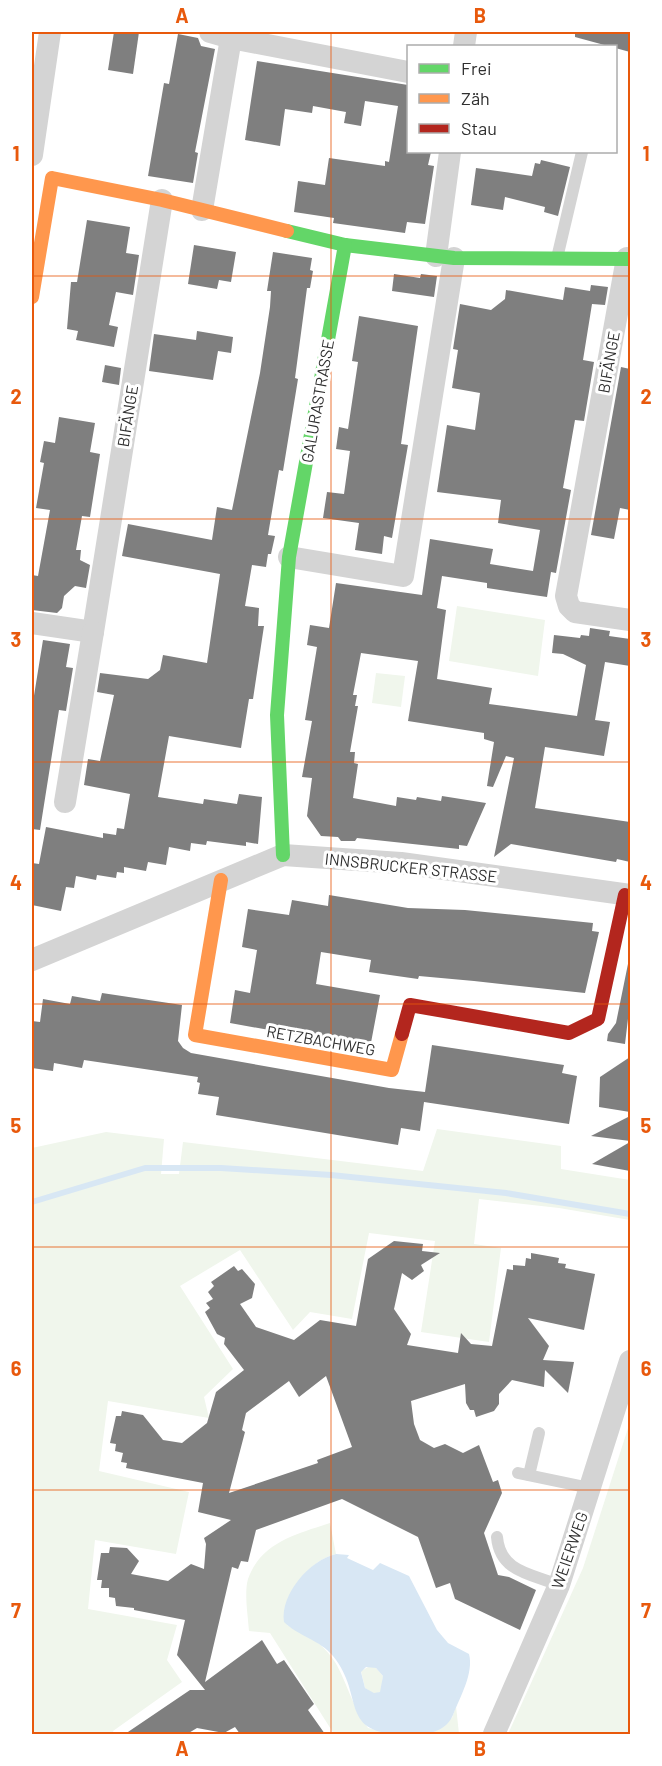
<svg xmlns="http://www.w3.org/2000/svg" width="662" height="1766" font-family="Barlow,sans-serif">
	<rect width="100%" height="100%" fill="#fff"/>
	<g fill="#f0f6ec">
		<polygon points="457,606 545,620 538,676 449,661"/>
		<polygon points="376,673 405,676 401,707 372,703"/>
		<polygon points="437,1129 561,1146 561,1169 630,1180 630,1220 559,1208 479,1199 474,1244 501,1248 489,1342 421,1332 435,1241 369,1233 352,1319 310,1312 293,1330 240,1250 180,1286 233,1369 204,1397 209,1418 108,1401 99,1471 189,1492 176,1554 95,1540 88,1609 177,1625 167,1660 182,1682 113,1731 114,1734 32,1734 32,1148 106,1132 164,1139 161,1174 179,1174 183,1142 423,1171"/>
		<polygon points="630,1422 630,1734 508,1734 583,1568"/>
		<path d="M330 1523 336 1554C301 1563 295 1595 287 1625 349 1652 336 1680 368 1728L396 1734H334L270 1633 249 1631C248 1616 244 1593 248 1579 261 1542 297 1534 330 1523Z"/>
		<polygon points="370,1666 376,1668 383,1676 381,1692 374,1694 365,1688 361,1671"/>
		<polygon points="456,1706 459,1734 419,1734 452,1718"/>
	</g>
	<path fill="#d8e7f4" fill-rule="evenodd" d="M336 1554 349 1555 347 1558 373 1570 380 1563 409 1576 437 1630 448 1643 469 1654C474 1673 460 1697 453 1715 448 1728 433 1734 420 1734 333 1739 368 1699 333 1656 320 1640 298 1636 284 1622 280 1594 310 1560 336 1554ZM366 1667 376 1668 383 1676 380 1692 374 1693 365 1688 361 1672Z"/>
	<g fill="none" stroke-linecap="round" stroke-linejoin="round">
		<polyline stroke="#d8e7f4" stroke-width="6" points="32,1202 145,1168 221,1168 331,1175 506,1193 630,1214"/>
	</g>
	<g fill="#7f7f7f" fill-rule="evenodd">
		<polygon points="114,32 139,32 133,74 108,70"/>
		<polygon points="575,32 630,32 630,52 575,37"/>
		<polygon points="178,34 198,38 201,46 215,49 195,152 198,153 193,183 148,176 164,83 169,84"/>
		<polygon points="257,61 408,85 408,152 431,152 428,165 434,166 425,224 407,222 405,233 333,223 334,218 294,212 298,181 325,185 329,158 385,166 385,161 389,162 398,106 365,101 361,126 344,123 346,112 313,106 312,113 285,109 280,146 245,140"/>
		<polygon points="541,160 570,167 558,216 544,212 545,207 505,197 503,210 471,205 476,168 532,176 535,163 540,164"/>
		<polygon points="87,220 130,227 126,253 139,255 133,295 116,292 109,325 118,327 114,347 76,340 78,331 67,329 71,282 77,282"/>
		<polygon points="194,245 236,252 231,282 219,280 217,289 188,284"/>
		<polygon points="273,252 312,258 310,270 313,271 310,288 307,288 295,378 298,379 283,471 279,470 268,535 275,536 271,554 268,554 266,567 252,565 245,606 259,608 258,626 264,626 253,699 249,699 241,748 169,736 158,797 203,804 204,799 237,804 239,794 262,797 258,844 246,842 246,846 207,841 206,845 191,843 190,851 169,847 166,865 148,862 146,871 124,867 124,873 117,872 116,878 97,875 96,880 76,876 74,888 66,887 61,911 32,905 32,863 39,864 46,827 103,838 103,833 116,835 117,828 124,829 130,794 84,785 88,759 100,761 114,695 97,692 100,673 148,679 160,670 163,655 207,663 220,574 122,556 128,524 212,540 217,507 232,510 260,373 270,307 271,291 267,291"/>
		<polygon points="394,274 420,278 421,274 437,276 434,297 392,291"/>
		<polygon points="591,285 608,287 605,305 592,304 583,360 594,362 584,421 575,420 563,488 571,490 556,573 551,572 547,597 487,588 487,583 442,576 437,608 446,610 437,679 492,688 489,704 577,716 586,665 563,654 552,653 554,635 580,638 581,635 589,636 590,628 610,631 609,636 630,639 630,666 605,662 595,720 610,722 604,756 545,747 535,808 630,822 630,862 617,859 616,862 511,844 494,857 514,758 506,756 493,787 487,786 494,742 484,739 484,733 408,721 418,661 361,653 353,695 357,695 355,706 358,706 350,752 355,752 354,763 358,764 353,798 396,806 397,797 416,800 417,797 441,801 442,796 486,803 467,846 459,845 459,849 357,838 355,841 341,841 338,837 321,836 307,816 312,778 302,777 312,721 305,720 317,647 307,645 310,625 329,628 336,583 422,595 430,539 493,549 490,564 533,571 540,530 498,523 501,500 437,492 447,425 475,430 480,393 452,388 458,350 453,349 460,304 491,310 505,299 506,290 563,300 565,287 590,291"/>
		<polygon points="359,316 418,326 401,444 408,445 392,538 384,536 382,554 355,550 359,523 323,518 327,492 344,494 350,451 336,449 339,427 348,429 358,362 352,361"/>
		<polygon points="197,331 233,337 231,353 218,351 213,380 149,371 154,334 196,340"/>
		<polygon points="105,365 121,368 119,385 102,382"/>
		<polygon points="621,367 630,369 630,510 620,508 614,539 591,535"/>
		<polygon points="59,417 95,423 90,452 100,454 90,517 82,516 76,550 81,550 80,560 90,565 86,588 75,586 64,596 62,608 57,613 32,610 32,575 38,576 50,510 36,508 44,463 40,462 44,441 55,443"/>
		<polygon points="43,640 70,644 66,667 73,668 66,711 59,710 40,830 32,829 32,708"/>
		<polygon points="329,895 408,908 465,910 593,923 592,931 599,932 585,993 474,981 419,976 418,979 369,972 371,960 321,952 316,984 380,995 370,1048 230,1023 235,990 250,993 257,950 242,947 248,909 289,915 292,900 328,906"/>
		<polygon points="630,954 630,1002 625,1044 607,1041 608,1034 616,1023"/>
		<polygon points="102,993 182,1005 178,1041 183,1048 191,1053 389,1088 425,1092 432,1045 564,1065 562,1073 577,1076 569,1124 424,1102 420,1131 401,1128 398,1145 216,1115 219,1097 198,1094 200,1083 197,1082 198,1077 84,1060 82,1068 54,1063 53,1071 32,1068 32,1021 40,1022 43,999 70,1004 72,996 100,1001"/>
		<polygon points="630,1057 630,1112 599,1107 600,1077"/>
		<polygon points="630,1116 630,1141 591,1136"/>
		<polygon points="630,1142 630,1171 592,1164"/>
		<path d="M394 1241 423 1244 422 1251 440 1253 421 1265 424 1271 412 1280 402 1273 394 1309 411 1334 407 1345 458 1353 461 1333 471 1344 492 1346 507 1269 513 1270V1265L525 1266 526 1258 531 1259V1253L559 1258 558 1263 566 1264 565 1268 595 1274 584 1330 528 1318 549 1346 543 1360 574 1362 568 1393 545 1370 544 1387 512 1380 499 1394V1404L494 1411 476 1417 474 1410H470L466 1403 465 1384 411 1401 414 1424 420 1440 434 1448 445 1444 463 1453 479 1445 493 1482 498 1480 502 1493 484 1533 498 1575 509 1577 536 1590 520 1630 455 1599 450 1583 436 1588 418 1537 342 1499 256 1530 248 1562 241 1561 238 1569 232 1567 205 1682 262 1640 277 1664 284 1660 314 1704 308 1710 325 1734H240L235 1727 224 1733 197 1728 187 1734H125L190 1690H205L177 1655 185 1620 134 1610V1608L116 1606 115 1598 109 1597V1588H101L102 1580H97L101 1553H109L110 1547 127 1548 139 1561 131 1574 168 1581 191 1564 204 1569 206 1544 204 1538 231 1520 198 1512 203 1483 126 1468 127 1463 121 1462 123 1453 115 1451 116 1444 110 1443 116 1416H121L122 1411 143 1415 163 1440 182 1443 207 1423 216 1392 244 1370 224 1344 225 1338 217 1334 205 1312 210 1308 206 1303 213 1299 208 1292 214 1286 211 1282 234 1266 238 1271 242 1269 255 1284 252 1298 240 1304 256 1327 294 1340 320 1320 356 1326 368 1259ZM326 1376 352 1447 317 1460 318 1463 229 1493 245 1432 242 1430 246 1413 289 1381 299 1397Z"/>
	</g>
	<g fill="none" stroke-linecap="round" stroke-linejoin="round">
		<g stroke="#d4d4d4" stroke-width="12">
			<polyline points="557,258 582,152"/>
			<polyline points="518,1473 590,1488"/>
			<polyline points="529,1475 539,1433"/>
			<path d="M497 1537C500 1572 531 1574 559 1585"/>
		</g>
		<g stroke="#d4d4d4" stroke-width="22">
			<polyline points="210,32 231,38"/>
			<polyline points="464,46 466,32"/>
			<polyline points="32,155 50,32"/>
			<polyline points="202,210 231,38 408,72"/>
			<polyline points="436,256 450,152"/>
			<polyline points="627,258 566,596 569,606 575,612 630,620"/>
			<polyline points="289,557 403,576 454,258"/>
			<polyline points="32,623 93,632 162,200"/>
			<polyline points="65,802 93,632"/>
			<polyline points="32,960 283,855 401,863 630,895"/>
			<polyline points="494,1734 559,1585 630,1361"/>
		</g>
		<g stroke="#63d668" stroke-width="14">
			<polyline points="287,231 345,245 454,258 630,259"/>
			<polyline points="283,855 277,715 289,557 345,245"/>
		</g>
		<g stroke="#ff974d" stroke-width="14">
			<polyline points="32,297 52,178 162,200 287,231"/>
			<polyline points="221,880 195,1035 392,1070 402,1034"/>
		</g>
		<polyline stroke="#b3261e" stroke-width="14" points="402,1034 410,1005 569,1033 598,1019 625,895"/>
	</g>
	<path fill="none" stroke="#e8590c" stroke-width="1.5" stroke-opacity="0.55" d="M331 32V1734M32 276H630M32 519H630M32 762H630M32 1004H630M32 1247H630M32 1490H630"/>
	<g text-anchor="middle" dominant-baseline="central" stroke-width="6" stroke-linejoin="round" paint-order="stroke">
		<g font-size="16" fill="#2f2f2f" stroke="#fff">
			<text transform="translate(608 362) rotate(-80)">BIFÄNGE</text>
			<text transform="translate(317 401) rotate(-80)">GALURASTRASSE</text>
			<text transform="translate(127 416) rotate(-81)">BIFÄNGE</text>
			<text transform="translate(411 867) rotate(6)">INNSBRUCKER STRASSE</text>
			<text transform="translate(321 1040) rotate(10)">RETZBACHWEG</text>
			<text transform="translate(569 1550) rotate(-71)">WEIERWEG</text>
		</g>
	</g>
	<rect width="662" height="1766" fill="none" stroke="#ffffff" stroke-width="66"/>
	<rect x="407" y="45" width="210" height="108" fill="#ffffff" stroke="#acacac" stroke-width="1.5"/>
	<rect x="419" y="64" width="30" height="9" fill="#63d668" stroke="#acacac" stroke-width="1.5"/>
	<text x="461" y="75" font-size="18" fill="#2f2f2f">Frei</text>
	<rect x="419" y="94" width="30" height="9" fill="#ff974d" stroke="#acacac" stroke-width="1.5"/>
	<text x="461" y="105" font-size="18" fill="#2f2f2f">Zäh</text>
	<rect x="419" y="124" width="30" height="9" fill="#b3261e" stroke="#acacac" stroke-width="1.5"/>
	<text x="461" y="135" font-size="18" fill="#2f2f2f">Stau</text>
	<rect x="33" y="33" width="596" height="1700" fill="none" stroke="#e8590c" stroke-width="2"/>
	<g font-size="20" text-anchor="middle" font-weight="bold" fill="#e8590c">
		<text x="182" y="23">A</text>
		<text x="480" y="23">B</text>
		<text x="16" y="161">1</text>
		<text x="646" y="161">1</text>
		<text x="16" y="404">2</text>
		<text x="646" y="404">2</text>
		<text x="16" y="647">3</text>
		<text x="646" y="647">3</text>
		<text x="16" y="890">4</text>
		<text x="646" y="890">4</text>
		<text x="16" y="1133">5</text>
		<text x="646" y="1133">5</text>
		<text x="16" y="1376">6</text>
		<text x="646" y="1376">6</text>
		<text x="16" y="1618">7</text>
		<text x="646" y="1618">7</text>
		<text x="182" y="1756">A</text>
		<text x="480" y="1756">B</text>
	</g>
</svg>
